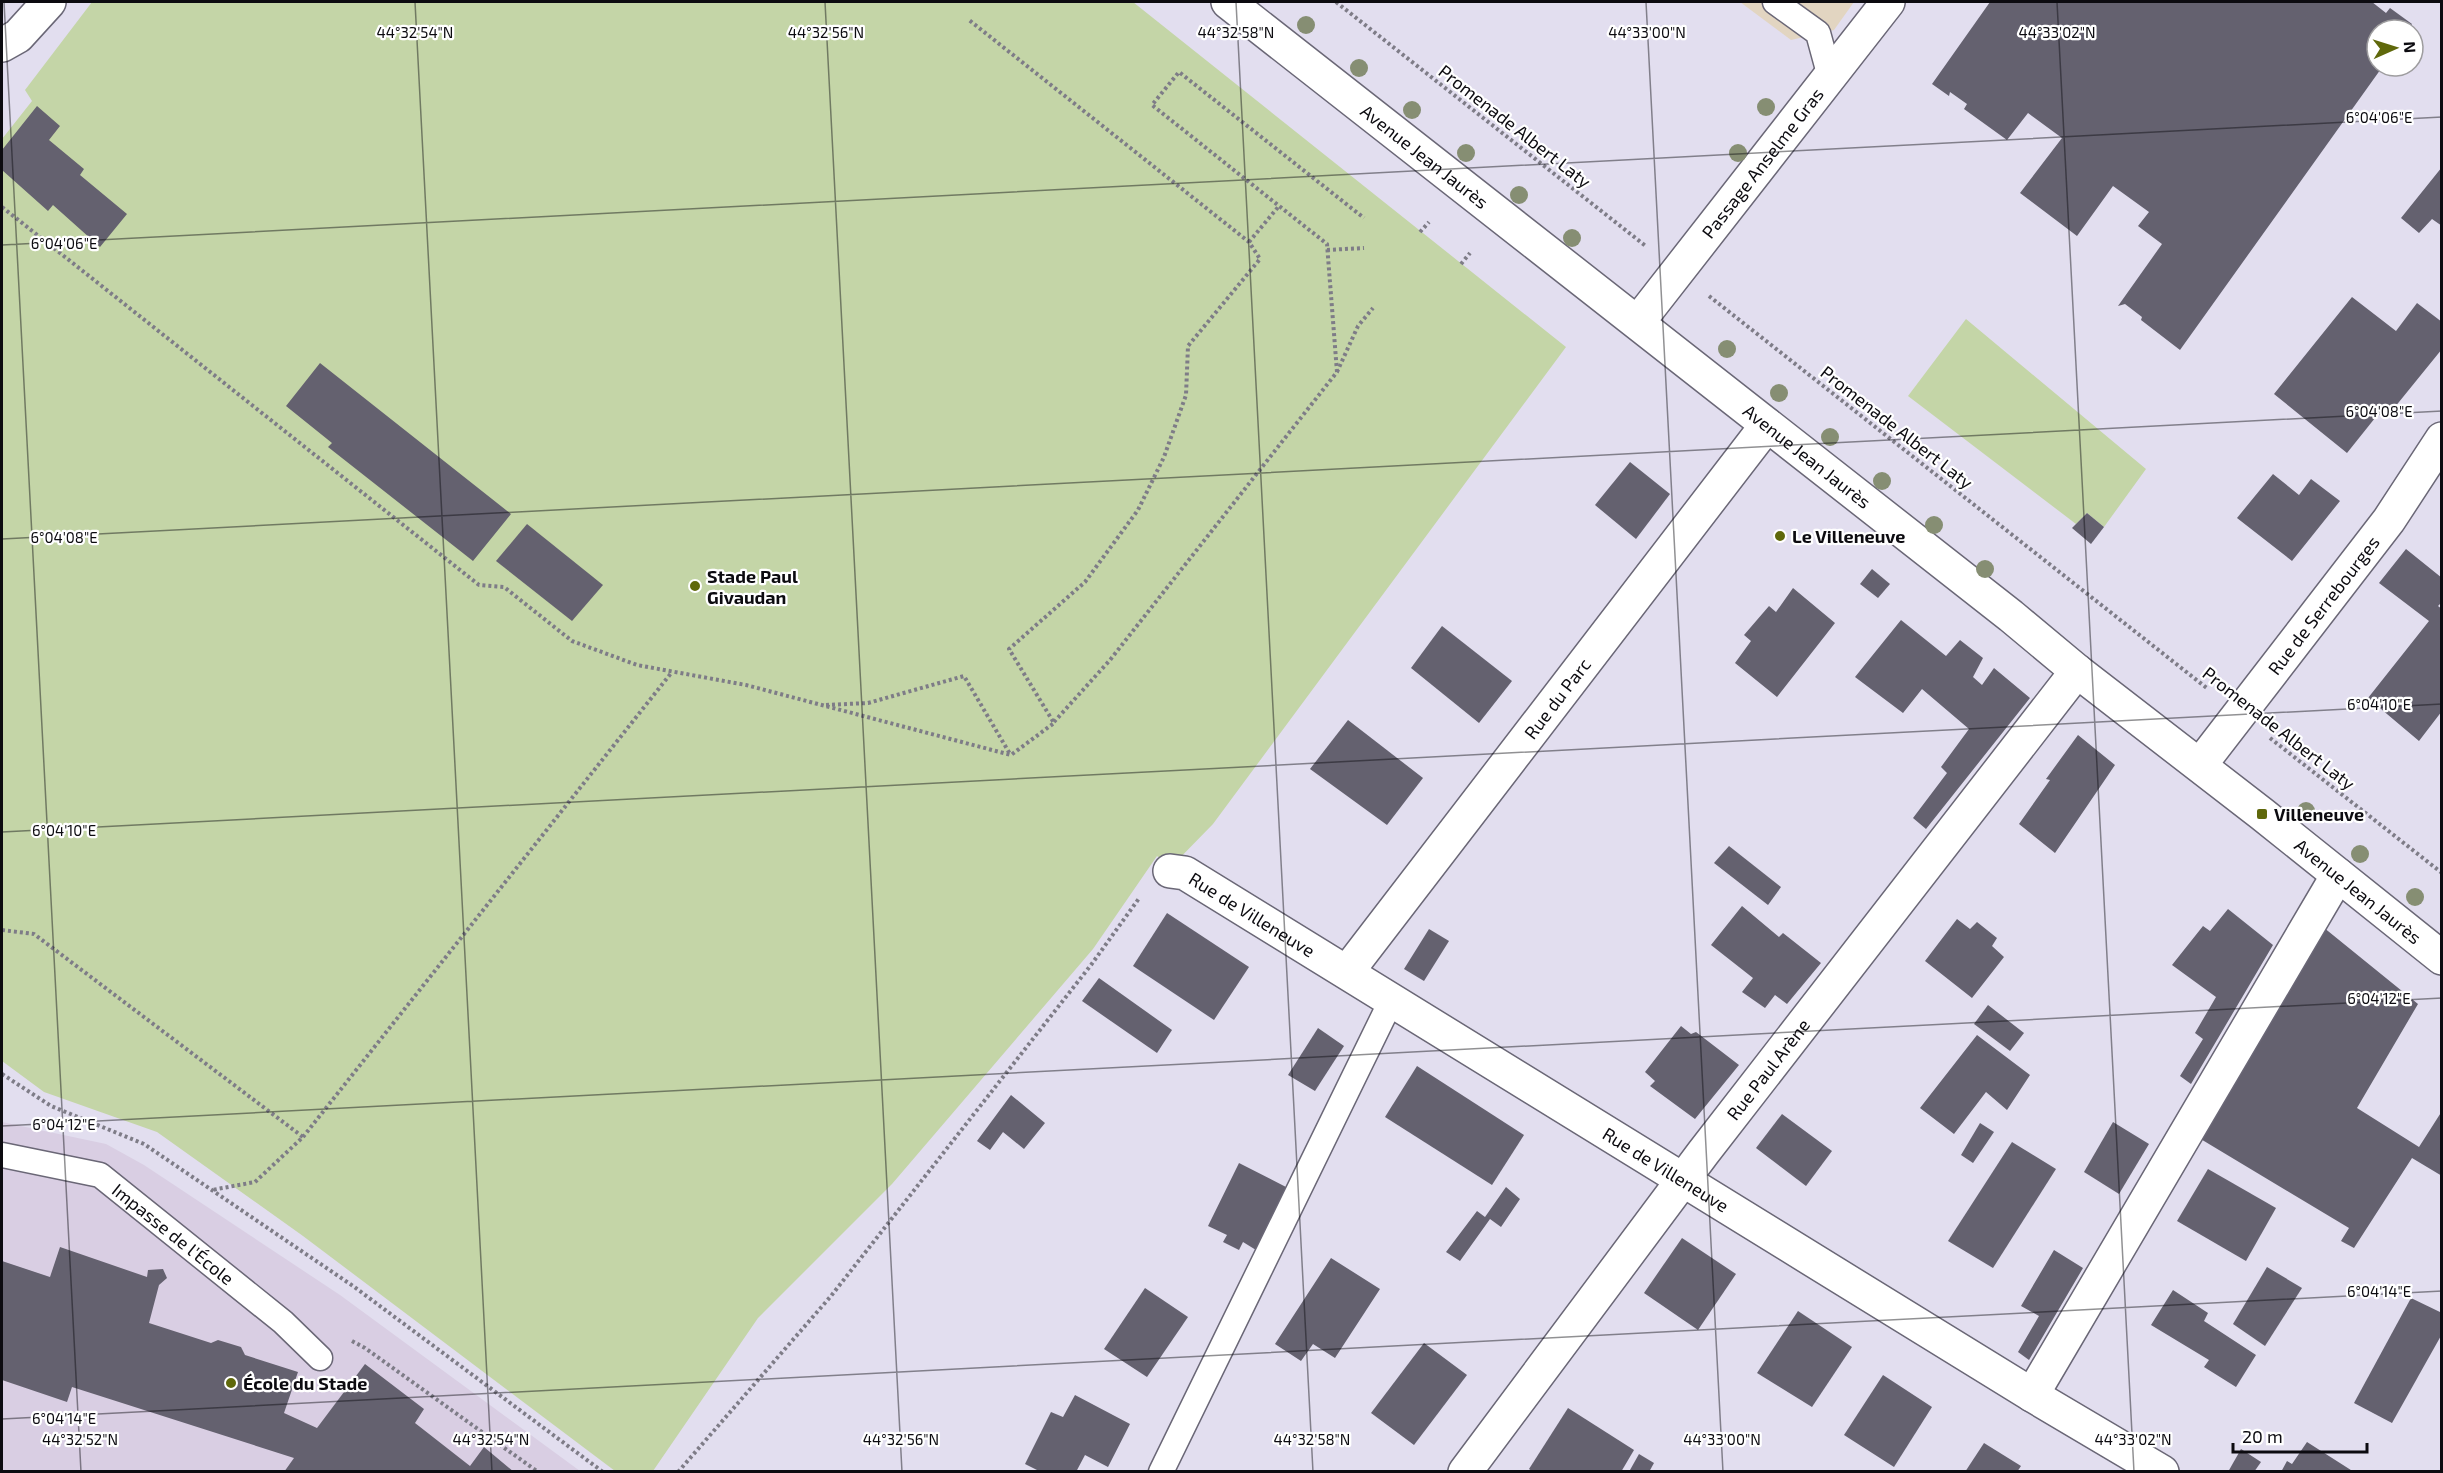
<svg xmlns="http://www.w3.org/2000/svg" width="2443" height="1473" font-family="'Exo 2',sans-serif">
	<rect width="100%" height="100%" fill="#e2deef"/>
	<polygon fill="#e2d5c1" points="1740,2 1854,2 1834,30 1791,40"/>
	<polygon fill="#d9cee3" points="2,1122 106,1144 144,1165 340,1295 580,1471 2,1472"/>
	<g fill="#c4d5a7">
		<polygon points="92,2 1133,2 1566,347 1213,824 1171,867 1157,856 1093,949 892,1184 758,1318 653,1471 615,1471 303,1236 157,1132 44,1092 2,1061 2,139 32,101 25,90"/>
		<polygon points="1966,319 2146,469 2104,527 2087,513 2076,524 1908,396"/>
	</g>
	<g fill="#64616f">
		<polygon points="1990,2 2372,2 2386,13 2390,8 2412,24 2408,30 2377,30 2377,66 2383,66 2180,350 2141,320 2142,317 2125,304 2118,306 2162,244 2138,226 2149,212 2113,186 2077,236 2020,193 2062,138 2028,113 2007,140 1964,109 1967,104 1950,92 1949,96 1932,84"/>
		<polygon points="37,106 60,126 49,140 84,169 80,175 127,214 100,247 53,205 48,211 2,170 2,150"/>
		<polygon points="2442,167 2442,226 2432,219 2419,233 2401,218"/>
		<polygon points="2352,297 2396,331 2417,303 2442,322 2442,349 2386,418 2379,413 2347,453 2274,394"/>
		<polygon points="320,363 511,514 473,561 328,447 332,443 286,406"/>
		<polygon points="1630,462 1670,494 1636,539 1595,505"/>
		<polygon points="2273,474 2299,495 2311,479 2340,501 2292,561 2237,518"/>
		<polygon points="2087,513 2104,527 2091,544 2072,528"/>
		<polygon points="527,524 603,585 572,621 496,561"/>
		<polygon points="2406,549 2442,578 2442,602 2438,606 2442,609 2442,711 2419,741 2368,698 2429,621 2379,583"/>
		<polygon points="1872,569 1890,584 1878,598 1860,584"/>
		<polygon points="1793,588 1835,623 1777,697 1735,663 1751,641 1744,635 1769,606 1776,612"/>
		<polygon points="1901,620 1946,656 1960,640 1983,658 1973,677 1982,685 1994,668 2030,698 1926,829 1913,818 1947,773 1941,767 1969,729 1922,689 1903,713 1855,677"/>
		<polygon points="1442,626 1512,681 1479,723 1411,668"/>
		<polygon points="1348,720 1423,778 1387,825 1310,769"/>
		<polygon points="2078,735 2115,765 2055,853 2019,824 2050,780 2046,779"/>
		<polygon points="1729,846 1781,887 1768,905 1714,863"/>
		<polygon points="1742,906 1779,937 1783,933 1821,963 1787,1004 1775,995 1765,1008 1742,992 1753,978 1711,945"/>
		<polygon points="2228,909 2273,945 2191,1084 2180,1076 2203,1039 2195,1033 2216,997 2172,965 2203,926 2210,931"/>
		<polygon points="1167,913 1249,967 1214,1020 1133,966"/>
		<polygon points="1957,919 1970,929 1977,922 1997,938 1992,946 2004,957 1972,998 1925,961"/>
		<polygon points="2323,927 2418,1004 2357,1108 2419,1147 2442,1111 2442,1176 2412,1158 2354,1248 2341,1241 2349,1228 2199,1138"/>
		<polygon points="1429,929 1449,941 1424,981 1404,969"/>
		<polygon points="1099,978 1172,1030 1157,1053 1082,1001"/>
		<polygon points="1988,1005 2024,1033 2010,1051 1974,1024"/>
		<polygon points="1681,1026 1691,1034 1696,1032 1739,1065 1695,1119 1650,1086 1655,1081 1645,1072"/>
		<polygon points="1318,1028 1344,1046 1315,1091 1288,1075"/>
		<polygon points="1977,1035 2030,1075 2007,1110 1986,1092 1954,1134 1920,1108"/>
		<polygon points="1417,1066 1524,1135 1492,1185 1385,1117"/>
		<polygon points="1011,1095 1045,1123 1024,1149 1003,1132 990,1150 977,1141"/>
		<polygon points="1782,1114 1832,1151 1806,1186 1756,1148"/>
		<polygon points="2113,1122 2149,1144 2119,1194 2084,1172"/>
		<polygon points="1980,1123 1994,1132 1973,1163 1961,1155"/>
		<polygon points="2012,1142 2056,1169 1993,1268 1948,1241"/>
		<polygon points="1239,1163 1286,1187 1256,1250 1243,1242 1239,1250 1223,1242 1227,1235 1208,1226"/>
		<polygon points="2208,1169 2276,1208 2246,1261 2177,1221"/>
		<polygon points="1506,1187 1520,1199 1501,1227 1490,1219 1460,1261 1446,1252 1477,1211 1485,1217"/>
		<polygon points="1682,1238 1736,1274 1698,1330 1644,1293"/>
		<polygon points="60,1247 147,1277 148,1270 163,1269 167,1278 159,1285 149,1323 211,1343 218,1340 241,1347 245,1355 298,1372 284,1413 317,1428 365,1364 424,1409 415,1423 470,1466 484,1447 514,1472 284,1472 294,1458 72,1387 67,1402 2,1380 2,1261 50,1277"/>
		<polygon points="2054,1250 2083,1268 2029,1360 2018,1352 2039,1316 2021,1306"/>
		<polygon points="1331,1258 1380,1289 1335,1358 1313,1344 1301,1361 1275,1344"/>
		<polygon points="2267,1267 2302,1288 2265,1346 2233,1324"/>
		<polygon points="1145,1288 1188,1317 1147,1377 1104,1349"/>
		<polygon points="2173,1290 2208,1313 2204,1321 2256,1355 2236,1387 2204,1367 2209,1360 2151,1325"/>
		<polygon points="2411,1298 2442,1313 2442,1334 2392,1423 2354,1403"/>
		<polygon points="1798,1311 1852,1347 1812,1407 1757,1373"/>
		<polygon points="1424,1343 1467,1375 1414,1445 1371,1413"/>
		<polygon points="1883,1375 1932,1407 1894,1467 1844,1435"/>
		<polygon points="1075,1395 1130,1424 1108,1467 1085,1455 1076,1472 1041,1472 1025,1464 1051,1412 1063,1417"/>
		<polygon points="1568,1408 1634,1450 1621,1472 1533,1472 1529,1469"/>
		<polygon points="2307,1442 2354,1472 2281,1472 2287,1461 2292,1464"/>
		<polygon points="1984,1443 2021,1466 2017,1472 1965,1472"/>
		<polygon points="2241,1449 2261,1462 2254,1472 2228,1472"/>
		<polygon points="1639,1454 1654,1463 1649,1472 1630,1470"/>
	</g>
	<g fill="none" stroke-linecap="round" stroke-linejoin="round">
		<g stroke="#6a6776" stroke-width="27">
			<g id="lane">
				<polyline points="1775,2 1818,33 1830,77"/>
				<path id="s1" d="M2 1155 100 1175 283 1322 320 1358"/>
				<polyline points="1161,1472 1392,999"/>
			</g>
		</g>
		<g stroke="#6a6776" stroke-width="36">
			<g id="street">
				<polyline points="2,45 18,36 49,2"/>
				<path id="s2" d="M1638 322 1888 2"/>
				<path id="s3" d="M2200 765 2389 520 2442 439"/>
				<path id="s4" d="M1170 871 1185 873 2032 1395 2162 1472"/>
				<path id="s5" d="M1347 972 1767 425"/>
				<polyline points="2032,1395 2338,875"/>
				<path id="s6" d="M1465 1472 1703 1153 2077 671"/>
			</g>
		</g>
		<g stroke="#6a6776" stroke-width="36">
			<g id="primary">
				<path id="s7" d="M1228 2 2011 616 2077 671 2262 814 2442 958"/>
			</g>
		</g>
		<g stroke="#7e7c87" stroke-width="4" stroke-dasharray="3 3" stroke-linecap="butt">
			<polyline points="1336,2 1647,247"/>
			<polyline points="2,207 479,585 504,587 572,641 637,665 746,685 1011,755 1054,723 1009,649 1085,582 1138,510 1164,457 1186,395 1188,346 1260,259 1249,242 969,20"/>
			<polyline points="1420,232 1429,222"/>
			<polyline points="1249,242 1279,206"/>
			<polyline points="1327,250 1364,248"/>
			<polyline points="1461,264 1470,253"/>
			<polyline points="1709,296 2208,689"/>
			<polyline points="1337,372 1327,244 1152,105 1179,72 1364,218"/>
			<polyline points="826,705 868,703 964,676 1010,754"/>
			<polyline points="1054,722 1110,660 1337,372 1358,326 1373,308"/>
			<polyline points="2270,738 2442,873"/>
			<polyline points="2,930 34,934 303,1137 255,1182 212,1190"/>
			<polyline points="2,1074 51,1106 144,1144 353,1286 603,1472"/>
			<polyline points="303,1137 672,672"/>
			<polyline points="352,1341 365,1348 538,1472"/>
			<polyline points="678,1472 831,1296 1091,965 1140,897"/>
		</g>
		<use href="#lane" stroke="#fff" stroke-width="24"/>
		<use href="#street" stroke="#fff" stroke-width="33"/>
		<use href="#primary" stroke="#fff" stroke-width="33"/>
	</g>
	<g fill="#868e73">
		<circle cx="1306" cy="25" r="9"/>
		<circle cx="1359" cy="68" r="9"/>
		<circle cx="1766" cy="107" r="9"/>
		<circle cx="1412" cy="110" r="9"/>
		<circle cx="1466" cy="153" r="9"/>
		<circle cx="1738" cy="153" r="9"/>
		<circle cx="1519" cy="195" r="9"/>
		<circle cx="1572" cy="238" r="9"/>
		<circle cx="1727" cy="349" r="9"/>
		<circle cx="1779" cy="393" r="9"/>
		<circle cx="1830" cy="437" r="9"/>
		<circle cx="1882" cy="481" r="9"/>
		<circle cx="1934" cy="525" r="9"/>
		<circle cx="1985" cy="569" r="9"/>
		<circle cx="2306" cy="811" r="9"/>
		<circle cx="2360" cy="854" r="9"/>
		<circle cx="2415" cy="897" r="9"/>
	</g>
	<path fill="none" stroke="#0c0b10" stroke-width="1.5" stroke-opacity="0.45" d="M4 2 81 1472M415 2 492 1472M825 2 902 1472M1236 2 1313 1472M1646 2 1723 1472M2057 2 2134 1472M2 245 2442 117M2 539 2442 411M2 832 2442 704M2 1126 2442 998M2 1419 2442 1291"/>
	<g fill="#5f680b" stroke="#fff" stroke-width="2">
		<circle cx="1780" cy="536" r="6"/>
		<circle cx="695" cy="586" r="6"/>
		<rect x="2256" y="808" width="12" height="12" rx="3"/>
		<circle cx="231" cy="1383" r="6"/>
	</g>
	<g text-anchor="middle" dominant-baseline="central" stroke-width="4.5" stroke-linejoin="round" paint-order="stroke">
		<g font-size="18" fill="#0c0b10" stroke="#fff">
			<text transform="translate(1515 126) rotate(38)">Promenade Albert Laty</text>
			<text stroke="none"><textPath href="#s7" startOffset="250">Avenue Jean Jaurès</textPath></text>
			<text stroke="none"><textPath href="#s2" startOffset="202">Passage Anselme Gras</textPath></text>
			<text transform="translate(1897 427) rotate(38)">Promenade Albert Laty</text>
			<text stroke="none"><textPath href="#s7" startOffset="736">Avenue Jean Jaurès</textPath></text>
			<text stroke="none"><textPath href="#s3" startOffset="202">Rue de Serrebourges</textPath></text>
			<text stroke="none"><textPath href="#s5" startOffset="345">Rue du Parc</textPath></text>
			<text transform="translate(2279 728) rotate(38)">Promenade Albert Laty</text>
			<text stroke="none"><textPath href="#s7" startOffset="1438">Avenue Jean Jaurès</textPath></text>
			<text stroke="none"><textPath href="#s4" startOffset="94">Rue de Villeneuve</textPath></text>
			<text stroke="none"><textPath href="#s6" startOffset="504">Rue Paul Arène</textPath></text>
			<text stroke="none"><textPath href="#s4" startOffset="580">Rue de Villeneuve</textPath></text>
			<text stroke="none"><textPath href="#s1" startOffset="194">Impasse de l'École</textPath></text>
		</g>
		<g font-size="18" font-weight="bold" fill="#0c0b10" stroke="#fff" text-anchor="start">
			<text x="1792" y="536">Le Villeneuve</text>
			<text x="707" y="576">Stade Paul<tspan x="707" dy="21">Givaudan</tspan></text>
			<text x="2274" y="814">Villeneuve</text>
			<text x="243" y="1383">École du Stade</text>
		</g>
	</g>
	<g font-size="15" text-anchor="middle" fill="#0c0b10" stroke="#fff" stroke-width="4.5" stroke-linejoin="round" paint-order="stroke">
		<text x="415" y="38">44°32'54"N</text>
		<text x="826" y="38">44°32'56"N</text>
		<text x="1236" y="38">44°32'58"N</text>
		<text x="1647" y="38">44°33'00"N</text>
		<text x="2057" y="38">44°33'02"N</text>
		<text x="2379" y="123">6°04'06"E</text>
		<text x="64" y="249">6°04'06"E</text>
		<text x="2379" y="417">6°04'08"E</text>
		<text x="64" y="543">6°04'08"E</text>
		<text x="2379" y="710">6°04'10"E</text>
		<text x="64" y="836">6°04'10"E</text>
		<text x="2379" y="1004">6°04'12"E</text>
		<text x="64" y="1130">6°04'12"E</text>
		<text x="2379" y="1297">6°04'14"E</text>
		<text x="64" y="1424">6°04'14"E</text>
		<text x="80" y="1445">44°32'52"N</text>
		<text x="491" y="1445">44°32'54"N</text>
		<text x="901" y="1445">44°32'56"N</text>
		<text x="1312" y="1445">44°32'58"N</text>
		<text x="1722" y="1445">44°33'00"N</text>
		<text x="2133" y="1445">44°33'02"N</text>
	</g>
	<rect width="2443" height="1473" fill="none" stroke="#0c0b10" stroke-width="6"/>
	<g transform="translate(2395 48) rotate(87)"><circle r="28" fill="#ffffff" stroke="#9e9d9f" stroke-width="1.5"/>
	<path d="M0-4.5L10 22L0 15L-10 22Z" fill="#5f680b"/>
	<text y="-9" font-size="16" font-weight="bold" text-anchor="middle" fill="#0c0b10">N</text>
	</g>
	<path d="M2233 1443v9h134v-9" fill="none" stroke="#0c0b10" stroke-width="3"/>
	<text x="2242" y="1443" font-size="18" fill="#0c0b10" stroke="#ffffff" stroke-width="4.5" paint-order="stroke">20 m</text>
</svg>
